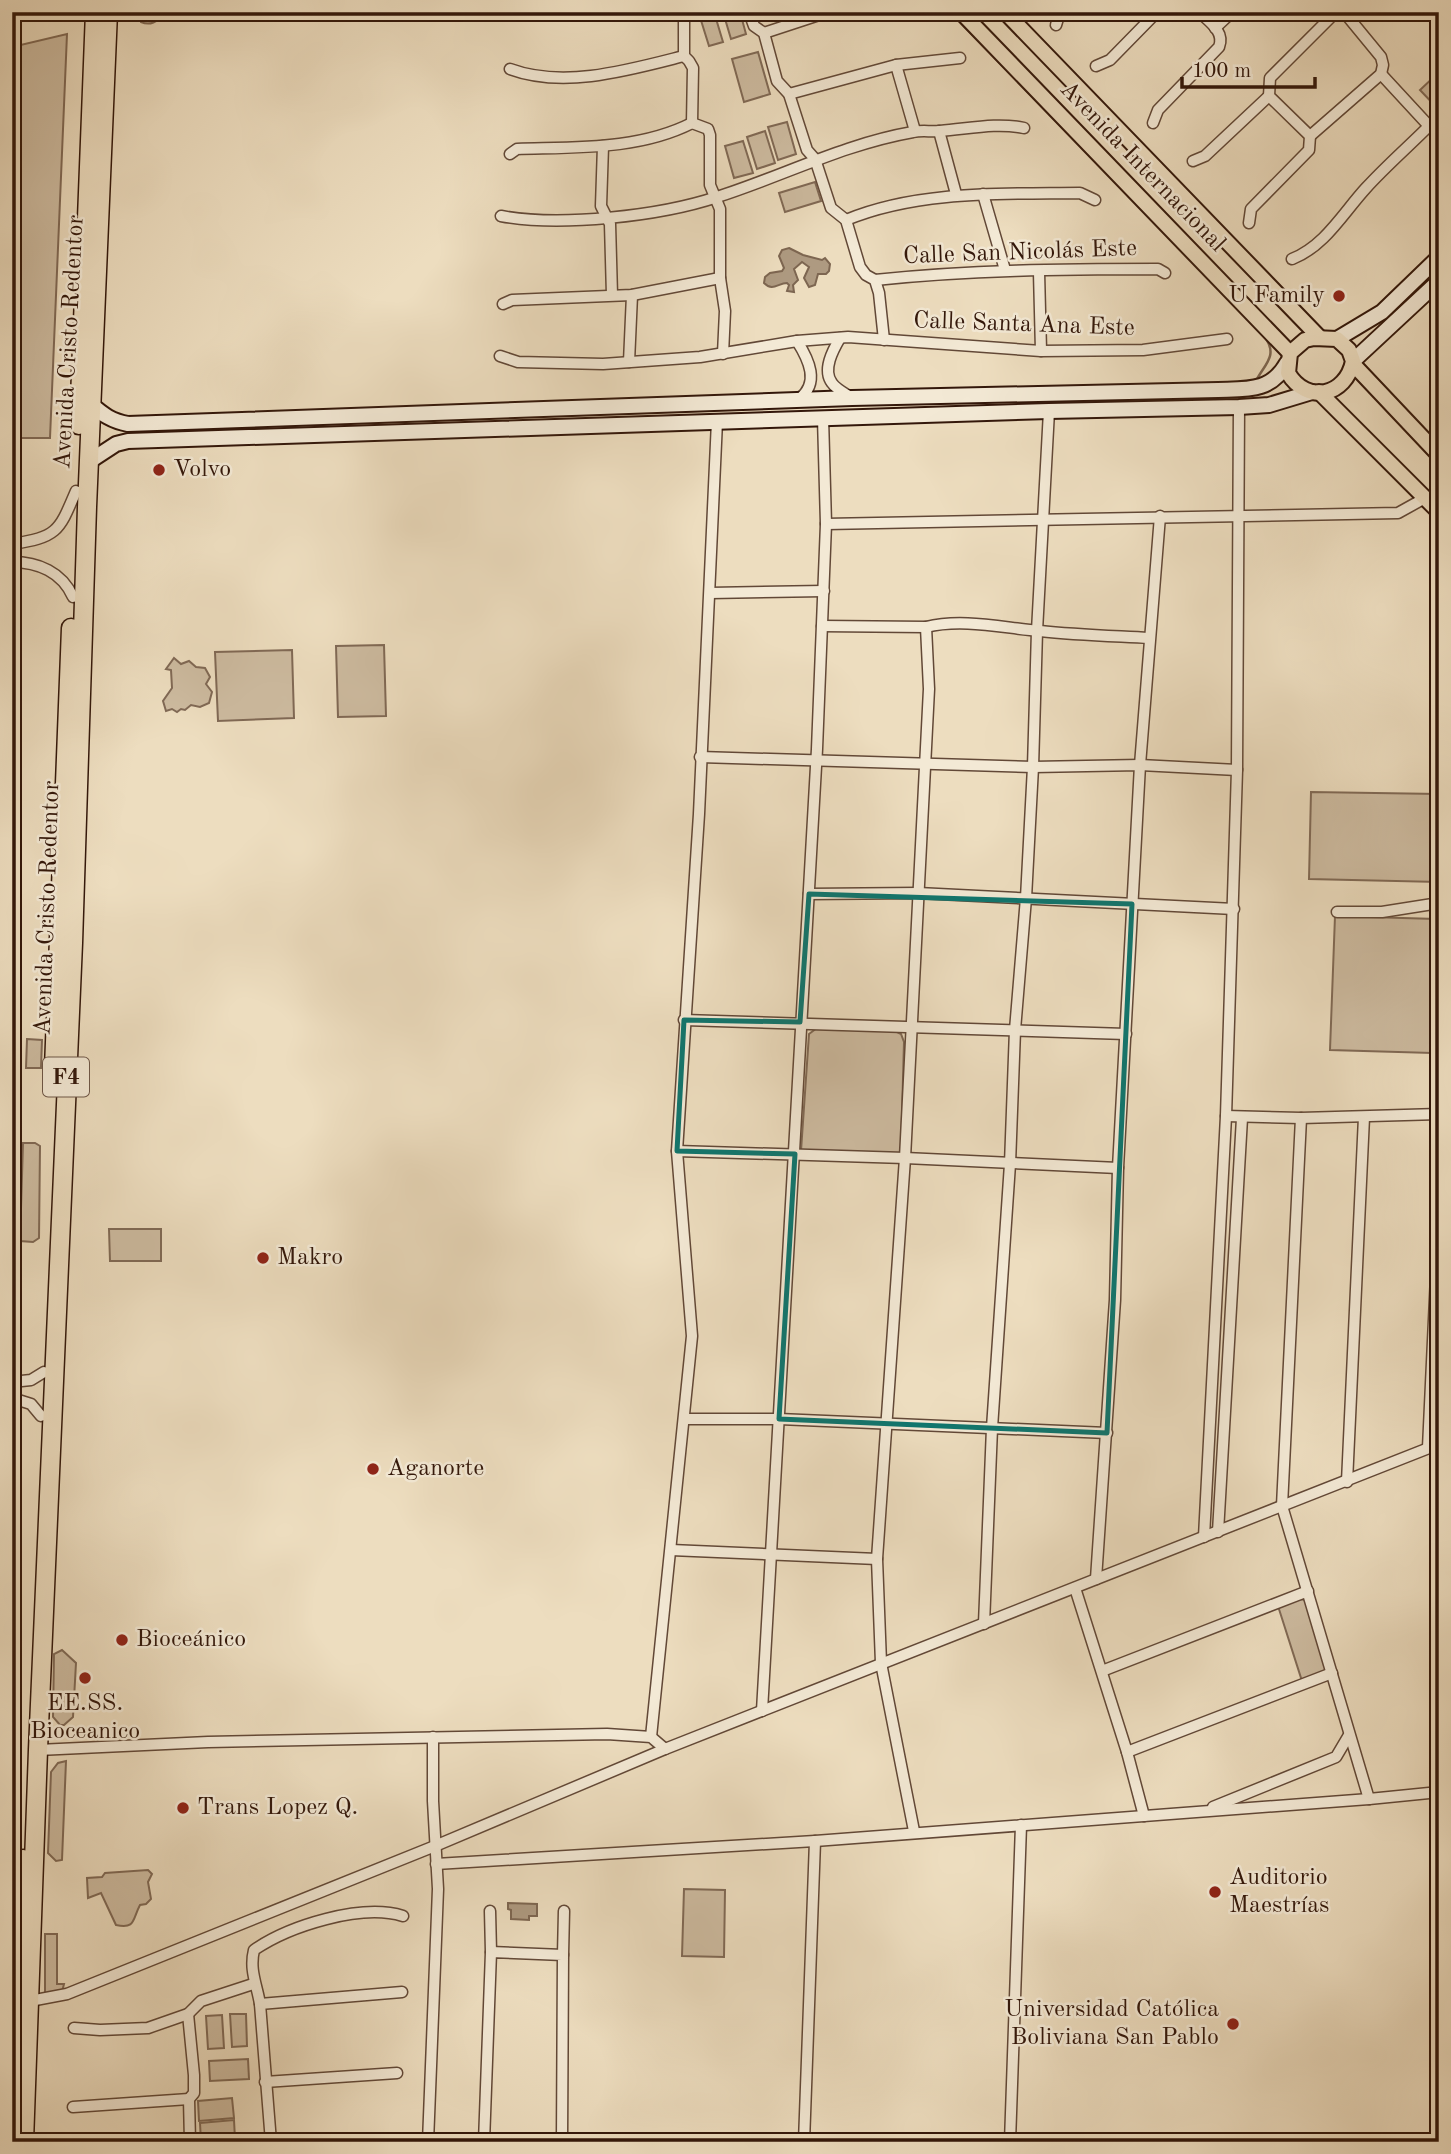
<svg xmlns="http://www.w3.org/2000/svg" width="1451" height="2154" font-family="'Old Standard TT',serif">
	<rect width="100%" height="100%" fill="#edddbf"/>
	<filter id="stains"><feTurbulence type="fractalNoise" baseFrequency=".00286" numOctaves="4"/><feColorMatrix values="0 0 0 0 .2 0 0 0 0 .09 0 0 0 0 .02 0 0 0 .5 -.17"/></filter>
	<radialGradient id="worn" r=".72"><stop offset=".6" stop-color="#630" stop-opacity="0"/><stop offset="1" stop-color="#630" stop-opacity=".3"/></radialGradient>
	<g fill="#cdbba0" stroke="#806955" stroke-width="2">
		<path d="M139 12H162V14C158 22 150 26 141 22Z"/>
		<polygon points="705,12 714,12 723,42 709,46 699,14"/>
		<polygon points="723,12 740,12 746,34 731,39"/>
		<polygon points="67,34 50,438 12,438 12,47"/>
		<polygon points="758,52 770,94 744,102 732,59"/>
		<polygon points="1439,72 1439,109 1438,109 1420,90"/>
		<polygon points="787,122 796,154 778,160 768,127"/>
		<polygon points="765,131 775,163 757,169 747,137"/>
		<polygon points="743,141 753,173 734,178 725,146"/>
		<polygon points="815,182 821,201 785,212 779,193"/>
		<polygon points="384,645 386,716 338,717 336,646"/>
		<polygon points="292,650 294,718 218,721 215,652"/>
		<polygon points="174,658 181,664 189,661 196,667 205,668 210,677 206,684 212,692 209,703 200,707 191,705 185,710 181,709 177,712 172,709 166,711 163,701 172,688 171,670 166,669"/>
		<polygon points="1311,792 1439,794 1439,882 1309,879"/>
		<polygon points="1335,916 1436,919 1432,1053 1330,1050"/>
		<polygon points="817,1028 895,1031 901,1034 904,1042 901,1151 898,1156 801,1151 809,1034"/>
		<polygon points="27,1039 42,1040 41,1068 26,1068"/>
		<polygon points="23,1143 35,1143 40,1146 39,1238 33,1242 20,1241"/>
		<polygon points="109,1229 161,1229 161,1261 110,1261"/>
		<polygon points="1299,1599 1306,1600 1326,1670 1302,1681 1278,1606"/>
		<polygon points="62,1650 76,1663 73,1717 64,1725 60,1725 53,1717 54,1654"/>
		<polygon points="66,1761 62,1860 56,1861 48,1853 51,1772 58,1763"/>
		<path d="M148 1870 152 1874 148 1882 151 1899 146 1904 140 1905C132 1920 136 1929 116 1925L101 1893 88 1898 87 1878 102 1877 105 1873Z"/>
		<polygon points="684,1889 725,1890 724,1957 682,1956"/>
		<polygon points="45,1934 57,1934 57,1984 64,1984 62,1992 45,1996"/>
		<polygon points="230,2014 246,2014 247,2046 232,2047"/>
		<polygon points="222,2015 224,2048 208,2049 206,2016"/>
		<polygon points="248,2059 249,2079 210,2081 209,2061"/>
		<polygon points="232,2098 234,2118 199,2121 198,2101"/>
		<polygon points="234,2120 235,2139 201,2142 200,2123"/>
	</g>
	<g fill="#ae9a81" stroke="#7d6651" stroke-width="2">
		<path d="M789 248 803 255 822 260 825 258 830 264 829 271 826 274H818L815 285 809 287 804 278 809 267 802 262 794 269 798 280 793 285 794 292 787 291 789 285 787 283C778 283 773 292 764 283L765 277 770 273 782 271 784 268 779 256 782 250Z"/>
		<polygon points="508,1903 537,1904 537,1916 529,1916 529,1920 511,1919 511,1910 508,1909"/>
	</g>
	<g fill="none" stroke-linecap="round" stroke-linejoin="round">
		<g stroke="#7d6651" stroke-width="2.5">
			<polyline points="950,12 1185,254"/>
			<path d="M1255 383C1263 365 1279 357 1265 337"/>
		</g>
		<g stroke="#624837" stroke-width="13">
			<g id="street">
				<polyline points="684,12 684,56 689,61 693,68 692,123 708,129 710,135 710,185 720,209 720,278 725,311 723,354"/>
				<polyline points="749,12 754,26 764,33 777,81 789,94 807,150 815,159 831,208 846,220 860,267 866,275 875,280 879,293 884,340"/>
				<polyline points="1056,25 1060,12"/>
				<polyline points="1215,28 1232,12"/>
				<polyline points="764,33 828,12"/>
				<polyline points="896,65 915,131"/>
				<polyline points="1096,66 1110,60 1157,12"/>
				<path d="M510 69C564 89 629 70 684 56"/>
				<polyline points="1381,74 1429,126 1439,130"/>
				<polyline points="789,94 896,65 960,58"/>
				<path d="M1153 123 1158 110 1219 47C1225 32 1210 22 1199 12"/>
				<polyline points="939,131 956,194"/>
				<polyline points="1310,136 1381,74 1383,65 1381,57 1344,12"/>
				<polyline points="603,146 601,206 610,224 612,295"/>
				<path d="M510 154 517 149C576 147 639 150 692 123"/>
				<polyline points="1193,161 1205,156 1269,96"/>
				<polyline points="983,194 1005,270"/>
				<path d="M501 216C560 227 660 216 717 197 783 176 844 144 913 132 922 130 931 132 940 131 968 129 996 122 1024 128"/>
				<path d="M846 220C918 190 1004 194 1080 193L1095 200"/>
				<polyline points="1249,223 1251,209 1309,150 1310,136 1269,96 1270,78 1336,12"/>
				<path d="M1292 259C1325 246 1343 213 1366 188 1386 166 1408 147 1429 126"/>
				<polyline points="1039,272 1041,351"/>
				<path d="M875 280C969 270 1063 269 1158 269L1165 273"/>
				<polyline points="503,304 512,300 632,295 720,278"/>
				<path d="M840 338C833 350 822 370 832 383 836 389 846 394 852 398"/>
				<path d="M797 341C809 360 820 383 799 399"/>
				<polyline points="500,356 518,362 603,364 700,357 797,341 848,337 1041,351 1143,350 1227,339"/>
				<polyline points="629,362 632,295"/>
				<polyline points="826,524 1398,513 1425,498"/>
				<path d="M12 544C58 537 59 531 76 491"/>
				<path d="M12 562C38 562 62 572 73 597"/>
				<polyline points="710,593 824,591"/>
				<path d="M822 626 926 627C963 618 1003 628 1040 631 1076 635 1113 636 1149 638"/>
				<polyline points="700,757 1033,767 1140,765 1237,770 1226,1116 1204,1537"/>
				<polyline points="1237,770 1239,407"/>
				<polyline points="809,894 918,893 1234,909"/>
				<polyline points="1337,912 1382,912 1439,903"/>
				<polyline points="684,1020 1126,1034"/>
				<polyline points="1226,1116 1301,1118 1439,1114"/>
				<polyline points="1301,1118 1282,1506 1369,1799"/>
				<polyline points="677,1151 905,1158 1118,1168"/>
				<polyline points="12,1382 31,1380 44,1372"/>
				<polyline points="12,1398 31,1404 41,1416"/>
				<polyline points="685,1419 779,1419 1107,1433"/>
				<polyline points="1428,1448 1439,1212"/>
				<polyline points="1347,1482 1364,1117"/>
				<polyline points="1218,1532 1242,1118"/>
				<polyline points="671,1550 877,1559"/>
				<polyline points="1096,1579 1115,1300 1118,1168 1140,765 1160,516"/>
				<polyline points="1075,1588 1127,1752 1144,1816"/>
				<polyline points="984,1624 992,1428 1010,1164 1015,1030 1026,898 1033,767 1037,631 1049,411"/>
				<polyline points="1102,1671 1308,1591"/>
				<polyline points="762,1711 817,749 826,524 823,418"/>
				<polyline points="651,1737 692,1336 677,1151 699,814 717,421"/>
				<polyline points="38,1750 208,1742 607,1734 651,1737 665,1749"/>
				<polyline points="1127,1752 1332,1673"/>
				<polyline points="1213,1807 1336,1757 1349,1735"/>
				<polyline points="914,1831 881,1663 877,1559 905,1158 929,689 926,627"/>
				<polyline points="436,1864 815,1841 1369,1799 1439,1792"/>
				<polyline points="490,1911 491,1952"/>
				<polyline points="563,1955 564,1911"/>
				<polyline points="30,2001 67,1994 435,1846 665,1749 1439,1444"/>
				<polyline points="260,2004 402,1992"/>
				<polyline points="188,2014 194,2075 194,2093 189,2099 190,2142"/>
				<polyline points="74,2028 100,2030 148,2028 188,2014 201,2001 253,1984"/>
				<polyline points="265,2082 397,2073"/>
				<polyline points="73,2107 189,2099"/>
				<path d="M271 2142 260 2004C257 1985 249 1970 254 1950 289 1926 361 1903 403 1916"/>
				<polyline points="428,2142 438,1889 433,1801 433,1737"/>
				<polyline points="484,2142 491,1952 563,1955 562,2142"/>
				<polyline points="804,2142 815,1841"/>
				<polyline points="1010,2142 1021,1825"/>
			</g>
		</g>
		<g stroke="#33170a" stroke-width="18">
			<g id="secondary">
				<polyline points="1337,339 1382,312 1439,257"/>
				<polyline points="1353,361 1439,281"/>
				<path d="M91 404C103 415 112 421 128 424L852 398 1218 390C1247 389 1271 392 1287 363"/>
				<polyline points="90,461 116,444 128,441 1049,411 1239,407 1269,405 1312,392"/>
			</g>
		</g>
		<g stroke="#33170a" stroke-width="18">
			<g id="primary">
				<polyline points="961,12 1290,353"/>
				<polyline points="1005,12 1320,338"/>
				<path d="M1314 338 1337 339 1349 350 1353 361C1346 396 1307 405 1288 373L1290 353 1305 340Z"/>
				<polyline points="1353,364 1439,455"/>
				<polyline points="1319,392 1439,512"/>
			</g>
		</g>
		<g stroke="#33170a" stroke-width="21">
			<g id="highway">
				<polyline points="79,425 95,12"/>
				<polyline points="54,1068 71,628"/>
				<polyline points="13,2132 23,1859"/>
				<polyline points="24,2142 38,1750 73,943 87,507 108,12"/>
			</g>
		</g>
		<use href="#street" stroke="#f3e9d5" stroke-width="10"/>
		<use href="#secondary" stroke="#f3e9d5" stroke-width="14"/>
		<use href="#primary" stroke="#edddbf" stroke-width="14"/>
		<use href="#highway" stroke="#edddbf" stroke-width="18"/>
	</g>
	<path fill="none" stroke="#0f766e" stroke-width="5" stroke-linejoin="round" d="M809 894 1132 904 1107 1433 779 1419 795 1154 677 1151 684 1020 800 1022Z"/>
	<g fill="#8f2418" stroke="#f3e9d5" stroke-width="2.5">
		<circle cx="1339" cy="296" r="7"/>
		<circle cx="159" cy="470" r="7"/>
		<circle cx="263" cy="1258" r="7"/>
		<circle cx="373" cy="1469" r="7"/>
		<circle cx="122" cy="1640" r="7"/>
		<circle cx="85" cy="1678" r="7"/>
		<circle cx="183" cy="1808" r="7"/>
		<circle cx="1215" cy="1892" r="7"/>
		<circle cx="1233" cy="2024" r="7"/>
	</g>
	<g text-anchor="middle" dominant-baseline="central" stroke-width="5" stroke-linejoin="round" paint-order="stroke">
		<rect fill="#f3e9d5" stroke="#6d5647" stroke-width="2" x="43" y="1057.5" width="46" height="39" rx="5"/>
		<g font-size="23" font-weight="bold" fill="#33170a">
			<text x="66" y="1077">F4</text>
		</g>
		<g font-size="24" fill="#33170a" stroke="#f3e9d5">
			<text transform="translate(1142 167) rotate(46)">Avenida Internacional</text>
			<text transform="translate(1020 253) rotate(-2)">Calle San Nicolás Este</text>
			<text transform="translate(1024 325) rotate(2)">Calle Santa Ana Este</text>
			<text transform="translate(70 342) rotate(-87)">Avenida Cristo Redentor</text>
			<text transform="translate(48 908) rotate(-88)">Avenida Cristo Redentor</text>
		</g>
		<g font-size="24" fill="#33170a" stroke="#f3e9d5" text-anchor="start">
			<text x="1325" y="296" text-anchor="end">U Family</text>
			<text x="173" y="470">Volvo</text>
			<text x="277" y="1258">Makro</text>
			<text x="387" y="1469">Aganorte</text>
			<text x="136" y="1640">Bioceánico</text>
			<text x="85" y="1704" text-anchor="middle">EE.SS.<tspan x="85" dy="28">Bioceanico</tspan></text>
			<text x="197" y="1808">Trans Lopez Q.</text>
			<text x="1229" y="1878">Auditorio<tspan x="1229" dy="28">Maestrías</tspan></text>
			<text x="1219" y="2010" text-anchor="end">Universidad Católica<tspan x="1219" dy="28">Boliviana San Pablo</tspan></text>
		</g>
	</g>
	<rect width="1451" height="2154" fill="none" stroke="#edddbf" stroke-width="42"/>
	<rect x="14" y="14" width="1423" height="2126" fill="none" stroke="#33170a" stroke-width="3.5"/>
	<rect x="21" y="21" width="1409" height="2112" fill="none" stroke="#33170a" stroke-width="2"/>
	<path d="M1182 77v10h133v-10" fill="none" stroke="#33170a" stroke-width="3.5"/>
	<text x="1192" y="77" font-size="21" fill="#33170a" stroke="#f3e9d5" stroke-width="5" paint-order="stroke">100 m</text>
	<rect width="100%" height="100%" filter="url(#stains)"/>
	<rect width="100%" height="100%" fill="url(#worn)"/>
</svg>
